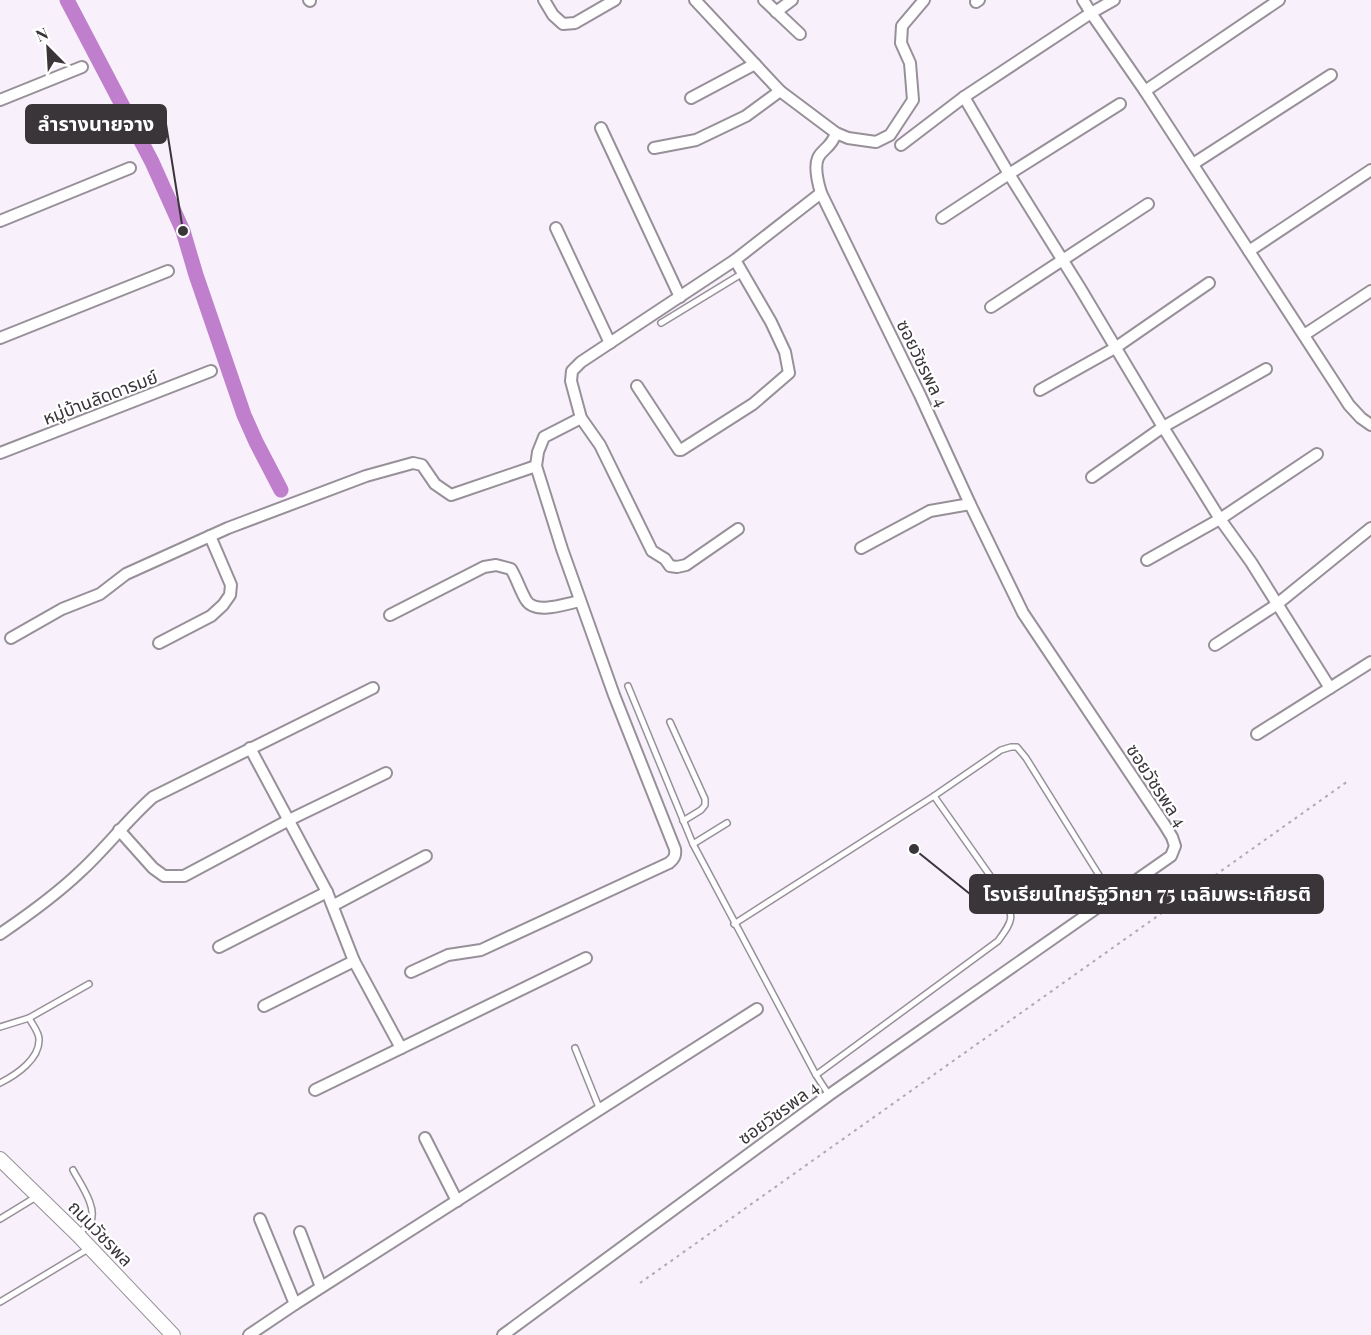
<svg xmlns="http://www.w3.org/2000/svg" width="1371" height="1335" font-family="'Playfair Display','Noto Sans Thai',serif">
	<rect width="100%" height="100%" fill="#f8f0fa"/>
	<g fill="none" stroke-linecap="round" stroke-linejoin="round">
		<polyline stroke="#c07fcc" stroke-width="15" points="67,0 152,162 183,231 196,275 244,415 256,442 281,490"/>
		<g stroke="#989099" stroke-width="8">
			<g id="service">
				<polyline points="661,323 743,273"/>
				<polyline points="628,686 693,844 816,1075 829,1095"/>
				<polyline points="670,722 705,799 705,805 701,810 683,821"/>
				<polyline points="693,844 727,823"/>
				<polyline points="734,924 934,796 1001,750 1011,747 1017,747 1026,758 1112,896"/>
				<polyline points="29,1018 89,984"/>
				<path d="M0 1027 29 1018C32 1024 39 1032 39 1039 40 1059 16 1075 0 1083"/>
				<polyline points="575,1048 600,1110"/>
				<path d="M816 1075 998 941C1014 919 1014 918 1003 894L934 796"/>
				<path d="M73 1170C79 1182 99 1209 90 1223 87 1227 82 1230 79 1233"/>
				<polyline points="0,1219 36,1197"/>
				<polyline points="0,1302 88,1249"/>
			</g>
		</g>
		<g stroke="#989099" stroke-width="14">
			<g id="minor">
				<polyline points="309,0 310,1"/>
				<polyline points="544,0 553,15 563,24 575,23 615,0"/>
				<polyline points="695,0 780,91 836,133 848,138 876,142 890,135 913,100 910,63 901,43 902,26 924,0"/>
				<polyline points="764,0 800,34"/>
				<polyline points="1083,0 1091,13 1145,91 1349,405 1361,418 1371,425"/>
				<polyline points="1114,0 1091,13 964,97 1009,174 1080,288 1163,427 1220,519 1251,562 1330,688"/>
				<polyline points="976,2 979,0"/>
				<polyline points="776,12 792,0"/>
				<polyline points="1145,91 1279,0"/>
				<polyline points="691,98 755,64"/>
				<polyline points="0,100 82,67"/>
				<polyline points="601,128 680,297"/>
				<polyline points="901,145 964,97"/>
				<polyline points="654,148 696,140 746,116 780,91"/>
				<polyline points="1193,164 1331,75"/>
				<polyline points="942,218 1009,174 1120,104"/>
				<polyline points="0,221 130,168"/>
				<polyline points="556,228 610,343"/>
				<polyline points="1249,251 1371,170"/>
				<polyline points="991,307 1148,204"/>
				<polyline points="1304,335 1371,291"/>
				<polyline points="0,338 168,271"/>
				<polyline points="637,386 679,450 681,450 753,404 789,373 785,352 771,322 735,260"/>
				<polyline points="1040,390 1115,348 1209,283"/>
				<polyline points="0,453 211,371"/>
				<polyline points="1092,477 1163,427 1266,369"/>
				<polyline points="738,529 686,565 677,567 670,566 665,559 652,551 600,445 581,418 571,381 572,371 581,362 735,260 821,193"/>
				<polyline points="861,548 930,511 970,504"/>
				<polyline points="1147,560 1220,519 1317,454"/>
				<path d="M390 615 484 567 496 565 511 569C517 579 520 590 526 600 535 615 565 604 580 601"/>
				<polyline points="11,638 62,609 100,594 126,574 228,528 366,476 413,463 422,465 435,484 451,495 536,466"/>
				<polyline points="159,643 211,616 223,605 230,595 231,585 210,536"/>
				<polyline points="1215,645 1276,605 1371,528"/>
				<polyline points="1257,734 1371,662"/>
				<polyline points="250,748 327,892 354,961 401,1048"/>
				<polyline points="119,830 153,868 164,876 184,876 289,820 386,773"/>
				<polyline points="334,905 426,856"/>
				<path d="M0 934C28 915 56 895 81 871 106 848 127 820 153 797L373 688"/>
				<polyline points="219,947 327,892"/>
				<path d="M411 972 448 955 481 950 669 863C674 859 676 856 675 849L614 695 562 549 536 466 538 452 544 437 581 418"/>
				<polyline points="264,1006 354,961"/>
				<polyline points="315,1090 586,958"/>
				<polyline points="425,1138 457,1201"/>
				<polyline points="260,1219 295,1304"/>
				<polyline points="300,1232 321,1287"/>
				<polyline points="249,1335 295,1304 757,1009"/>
				<path d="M503 1335 829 1095 1171 856 1175 846 1172 837 1164 824 1023 613 970 504 920 395 821 193C818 183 814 167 818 158 822 149 832 147 836 133"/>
			</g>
		</g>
		<g stroke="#989099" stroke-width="16">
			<polyline id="tertiary" points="0,1159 78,1235 173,1335"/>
		</g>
		<polyline stroke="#b1aab2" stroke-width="2" stroke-dasharray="3 4.5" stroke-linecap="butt" points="640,1283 1348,781"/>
		<use href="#service" stroke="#fff" stroke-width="5"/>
		<use href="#minor" stroke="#fff" stroke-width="10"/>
		<use href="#tertiary" stroke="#fff" stroke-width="14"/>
	</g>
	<g text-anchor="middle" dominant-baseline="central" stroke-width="4.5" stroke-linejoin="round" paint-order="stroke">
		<g font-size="18" fill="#393539" stroke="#fff">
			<text transform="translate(923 363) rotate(64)">ซอยวัชรพล 4</text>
			<text transform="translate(100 397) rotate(-21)">หมู่บ้านลัดดารมย์</text>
			<text transform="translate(1157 785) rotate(57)">ซอยวัชรพล 4</text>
			<text transform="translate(778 1112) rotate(-36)">ซอยวัชรพล 4</text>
			<text transform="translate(101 1233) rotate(46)">ถนนวัชรพล</text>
		</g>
	</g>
	<path fill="none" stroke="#393539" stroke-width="2" d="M183 231L166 124M914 849L970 894"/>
	<g fill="#393539" stroke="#fff" stroke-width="2">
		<circle cx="183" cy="231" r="6"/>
		<circle cx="914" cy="849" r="6"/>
	</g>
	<g fill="#393539" stroke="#393539" stroke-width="2">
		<rect x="26" y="105" width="140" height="38" rx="6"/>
		<rect x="970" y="875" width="353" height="38" rx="6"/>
	</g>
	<g font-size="20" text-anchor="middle" font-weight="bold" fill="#fff">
		<text x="96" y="131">ลำรางนายจาง</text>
		<text x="1147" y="901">โรงเรียนไทยรัฐวิทยา 75 เฉลิมพระเกียรติ</text>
	</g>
	<g transform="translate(48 48) rotate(336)" stroke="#ffffff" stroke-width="4.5" paint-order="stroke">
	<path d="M0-4.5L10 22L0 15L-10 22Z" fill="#393539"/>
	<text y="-9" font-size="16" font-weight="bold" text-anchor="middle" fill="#393539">N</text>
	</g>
</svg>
